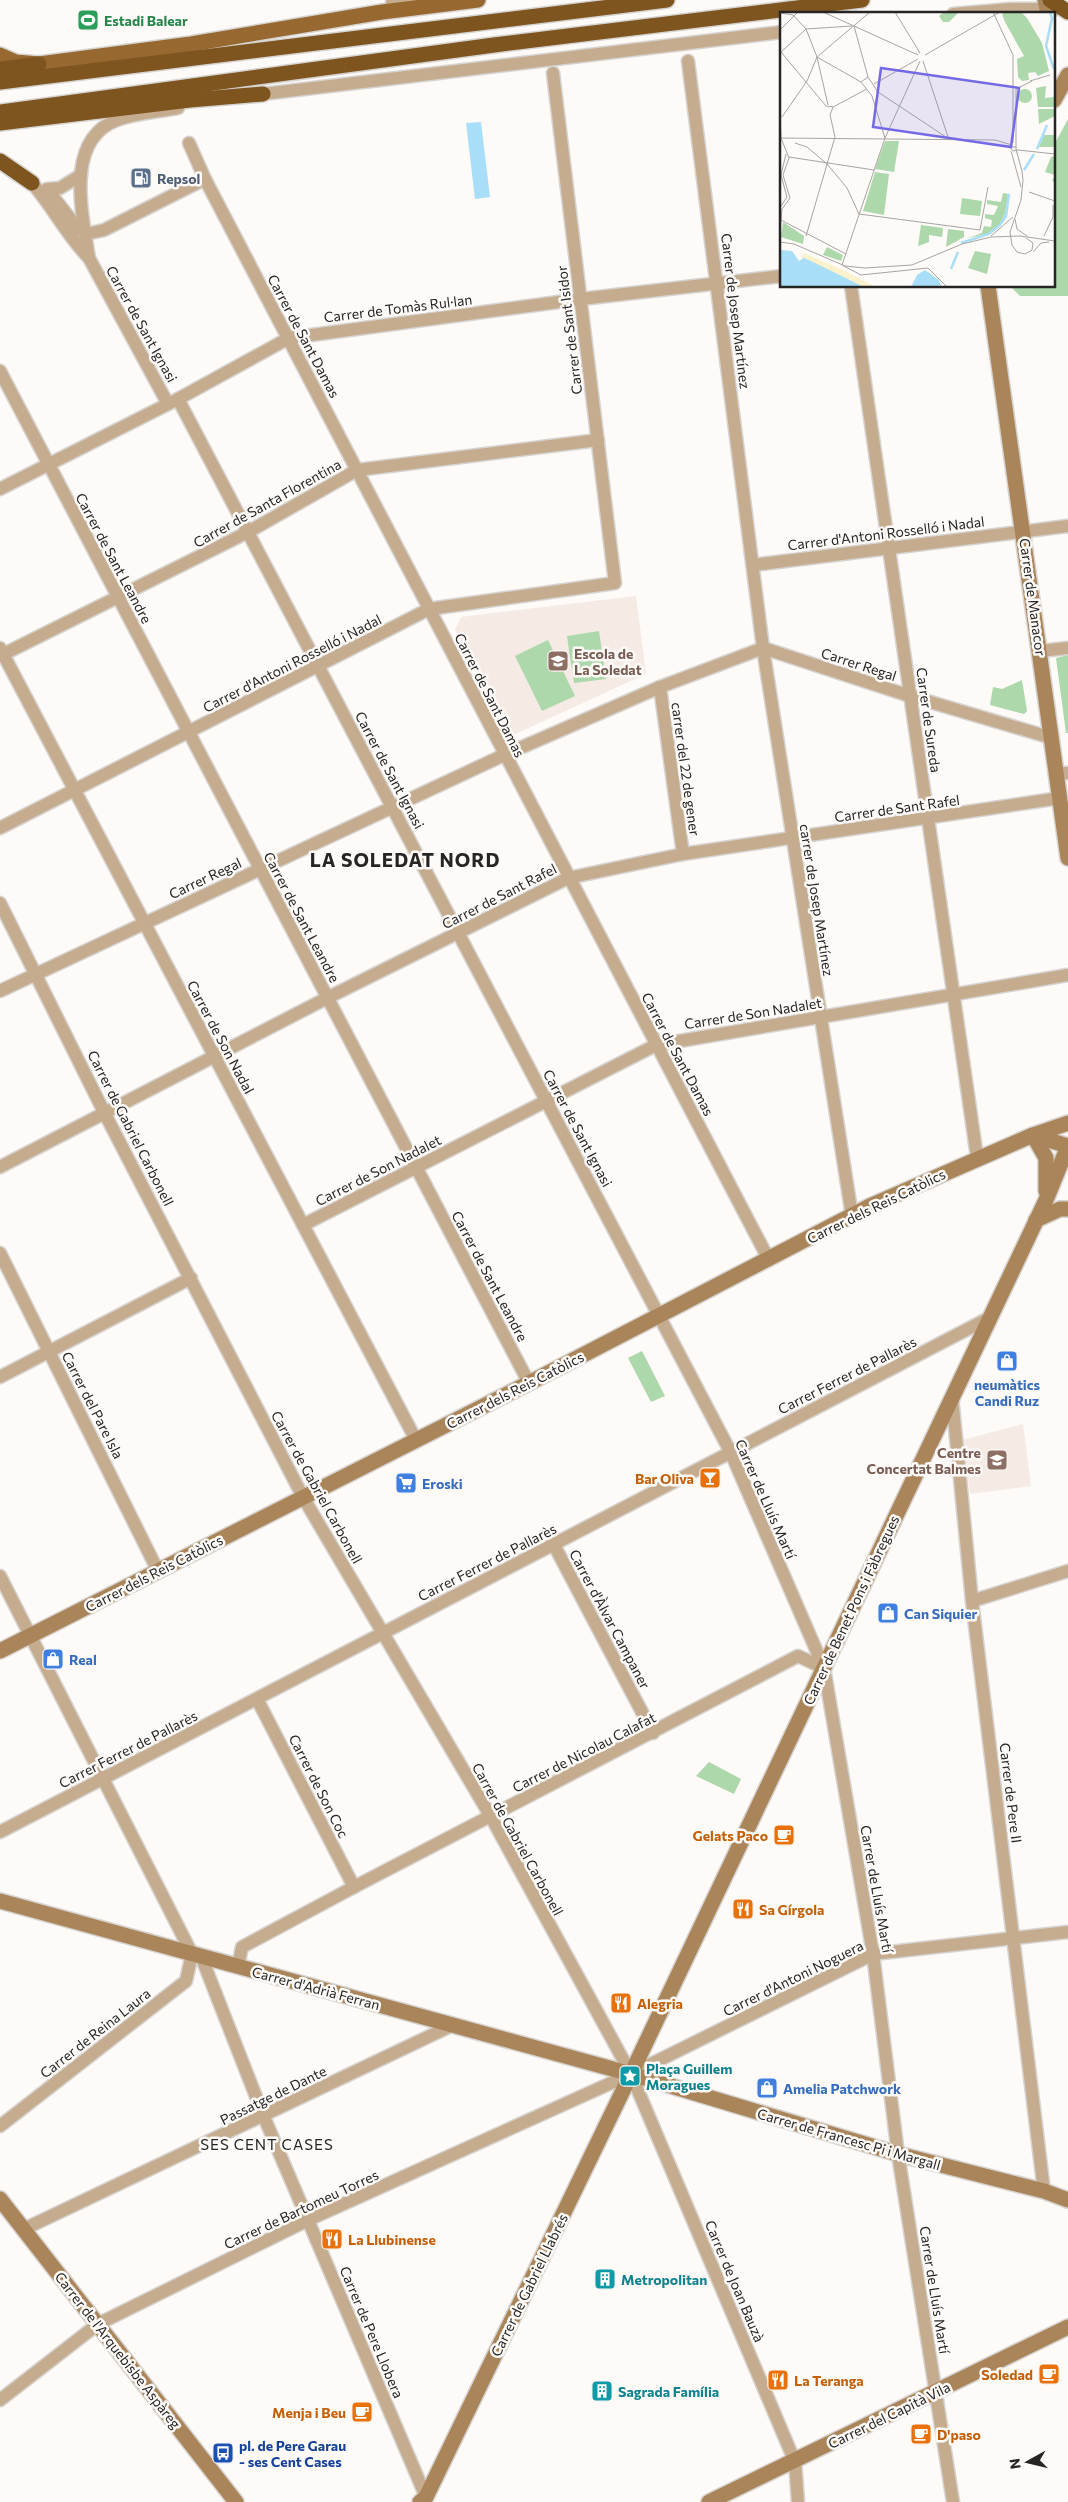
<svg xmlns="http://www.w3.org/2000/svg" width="1068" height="2502" font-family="Commissioner,sans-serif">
	<rect width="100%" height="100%" fill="#fdfaf7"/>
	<g fill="#f5eae4">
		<polygon points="636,596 646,674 511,736 455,630 461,617"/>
		<polygon points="1023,1424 1031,1486 970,1494 963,1440"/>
	</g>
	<g fill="#acd8ac">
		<polygon points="1068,119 1068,296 1020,296 1010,286 1054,286 1054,145"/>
		<polygon points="599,631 606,679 574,683 567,636"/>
		<polygon points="548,640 575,696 542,711 515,656"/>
		<polygon points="1068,655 1068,733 1066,733 1056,658"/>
		<polygon points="1022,680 1027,711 1024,714 990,705 993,687 1002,689"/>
		<polygon points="642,1351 665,1396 651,1402 628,1358"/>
		<polygon points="709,1762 741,1779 734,1794 696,1776"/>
	</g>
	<polygon fill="#a8def7" points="481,122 490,197 475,199 466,123"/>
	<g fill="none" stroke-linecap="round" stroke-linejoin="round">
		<g stroke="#d6d4d1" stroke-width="15">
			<g id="street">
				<polyline points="392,3 416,0"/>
				<polyline points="953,14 1011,9 1055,9"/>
				<polyline points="688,61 763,648 852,1216"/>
				<polyline points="254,95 782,32"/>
				<polyline points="189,143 205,179 769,1260"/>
				<path d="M32 183C53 207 67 236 89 258L168 404"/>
				<polyline points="47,189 60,188 81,175"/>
				<polyline points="51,194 75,225 86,234"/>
				<polyline points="86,234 104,230 205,179"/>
				<path d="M89 258C83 217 63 140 117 120 136 113 158 112 178 108"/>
				<polyline points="851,286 977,1157"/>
				<polyline points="0,371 529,1383"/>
				<polyline points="178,399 731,1453 824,1668 873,1954 898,2154 953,2502"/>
				<polyline points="0,489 178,399 289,338 581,299 782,276"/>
				<polyline points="753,565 1068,526"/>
				<polyline points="0,648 416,1440"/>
				<polyline points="1040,651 1068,648"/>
				<polyline points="0,656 248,532 357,470 598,440"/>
				<polyline points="660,687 683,854"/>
				<polyline points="1057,773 1068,773"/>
				<polyline points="0,828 429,609 615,583 553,73"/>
				<polyline points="0,903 105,1114 303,1497 491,1817 631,2074 795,2462 798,2502"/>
				<polyline points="0,991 504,755 660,687 763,648 910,696 1052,738"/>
				<polyline points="0,1167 327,998 568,878 683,854 1060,798"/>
				<polyline points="303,1225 656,1045 1068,975"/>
				<polyline points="0,1253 158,1571"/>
				<polyline points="0,1377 191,1278"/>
				<polyline points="952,1397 972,1601 1044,2191"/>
				<polyline points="554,1545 653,1733"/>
				<polyline points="0,1576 192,1954 186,1981 0,2126"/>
				<polyline points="972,1601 1068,1571"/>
				<polyline points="257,1699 354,1887"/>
				<polyline points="0,1832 989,1318"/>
				<polyline points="201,1956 264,2117 426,2497"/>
				<polyline points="238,1966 242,1947 354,1887 798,1656 824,1668"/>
				<polyline points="24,2229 453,2025"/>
				<polyline points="0,2400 98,2324 308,2220 631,2074 873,1954 1068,1932"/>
			</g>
		</g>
		<g stroke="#d6d4d1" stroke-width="18">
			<g id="secondary">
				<polyline points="1045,0 1048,14"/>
				<polyline points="1054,100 1068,75"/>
				<polyline points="988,286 1068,858"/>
				<polyline points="1046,1191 1046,1158 1033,1135 1068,1123"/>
				<polyline points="1036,1220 1060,1209 1068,1209"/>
				<polyline points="0,1651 529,1383 870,1206 1033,1135 1068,1146"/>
				<polyline points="0,1901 631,2074 898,2154 1044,2191 1068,2200"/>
				<polyline points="0,2199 236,2502"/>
				<polyline points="420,2502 426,2497 631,2074 1046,1200 1068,1146"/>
				<polyline points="709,2502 1068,2327"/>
			</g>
		</g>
		<g stroke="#d6d4d1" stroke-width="18">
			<polyline id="primary" points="0,55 16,62 39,64 191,44 382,12 478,0"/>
		</g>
		<g stroke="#d6d4d1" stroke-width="18">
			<g id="highway">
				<polyline points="1050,0 1068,12"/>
				<polyline points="0,69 39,64"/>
				<polyline points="0,82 667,0"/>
				<polyline points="0,112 494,45 862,0"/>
				<polyline points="0,123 190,100 263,94"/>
				<polyline points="0,161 32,183"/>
			</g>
		</g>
		<use href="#street" stroke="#c6ac8f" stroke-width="12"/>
		<use href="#secondary" stroke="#ab855a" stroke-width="15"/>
		<use href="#primary" stroke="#976931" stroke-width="15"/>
		<use href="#highway" stroke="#7e541f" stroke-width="15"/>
	</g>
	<defs>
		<g id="stadium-square" transform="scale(1.125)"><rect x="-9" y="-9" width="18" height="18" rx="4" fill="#2e9e5b" stroke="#fdfaf7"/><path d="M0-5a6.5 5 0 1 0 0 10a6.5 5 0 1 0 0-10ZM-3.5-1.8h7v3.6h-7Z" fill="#fff"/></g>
		<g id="fuel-square" transform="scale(1.125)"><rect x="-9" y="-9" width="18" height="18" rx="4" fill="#5c6f8a" stroke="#fdfaf7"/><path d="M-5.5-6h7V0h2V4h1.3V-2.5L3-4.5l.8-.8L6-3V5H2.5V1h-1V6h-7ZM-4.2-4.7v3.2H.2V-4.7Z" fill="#fff"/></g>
		<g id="school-square" transform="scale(1.125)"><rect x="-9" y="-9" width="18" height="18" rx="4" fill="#8d6e63" stroke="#fdfaf7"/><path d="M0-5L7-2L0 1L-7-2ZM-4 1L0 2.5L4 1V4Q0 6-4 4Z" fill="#fff"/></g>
		<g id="shop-square" transform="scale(1.125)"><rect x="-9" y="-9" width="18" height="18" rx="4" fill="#3f7fe0" stroke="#fdfaf7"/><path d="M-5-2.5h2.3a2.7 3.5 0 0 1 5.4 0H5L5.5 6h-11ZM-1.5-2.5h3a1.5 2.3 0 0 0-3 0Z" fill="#fff"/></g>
		<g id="bar-square" transform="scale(1.125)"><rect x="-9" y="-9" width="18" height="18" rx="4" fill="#e8710a" stroke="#fdfaf7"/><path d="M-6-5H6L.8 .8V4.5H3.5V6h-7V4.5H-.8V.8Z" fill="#fff"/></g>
		<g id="supermarket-square" transform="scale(1.125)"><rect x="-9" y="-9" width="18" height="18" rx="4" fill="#3f7fe0" stroke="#fdfaf7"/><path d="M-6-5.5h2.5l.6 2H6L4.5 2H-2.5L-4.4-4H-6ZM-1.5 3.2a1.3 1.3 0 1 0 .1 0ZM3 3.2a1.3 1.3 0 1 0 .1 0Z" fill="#fff"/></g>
		<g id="cafe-square" transform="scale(1.125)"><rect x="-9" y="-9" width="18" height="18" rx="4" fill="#e8710a" stroke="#fdfaf7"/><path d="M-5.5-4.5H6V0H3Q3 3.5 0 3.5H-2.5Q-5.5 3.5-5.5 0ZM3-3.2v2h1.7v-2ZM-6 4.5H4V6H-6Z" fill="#fff"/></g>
		<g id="restaurant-square" transform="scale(1.125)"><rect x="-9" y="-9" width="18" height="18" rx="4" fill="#e8710a" stroke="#fdfaf7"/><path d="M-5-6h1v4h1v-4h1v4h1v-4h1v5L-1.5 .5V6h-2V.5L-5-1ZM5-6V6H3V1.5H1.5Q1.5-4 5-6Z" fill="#fff"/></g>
		<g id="sight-square" transform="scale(1.125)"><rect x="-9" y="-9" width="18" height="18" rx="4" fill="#0f9aa8" stroke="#fdfaf7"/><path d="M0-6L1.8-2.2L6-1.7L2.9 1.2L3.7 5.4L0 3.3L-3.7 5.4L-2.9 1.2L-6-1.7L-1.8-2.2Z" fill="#fff"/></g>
		<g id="building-square" transform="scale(1.125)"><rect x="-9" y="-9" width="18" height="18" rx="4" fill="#0f9aa8" stroke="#fdfaf7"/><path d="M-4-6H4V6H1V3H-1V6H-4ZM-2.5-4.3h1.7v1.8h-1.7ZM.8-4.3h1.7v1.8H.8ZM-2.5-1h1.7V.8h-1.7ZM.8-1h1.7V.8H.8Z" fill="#fff"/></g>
		<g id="bus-square" transform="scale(1.125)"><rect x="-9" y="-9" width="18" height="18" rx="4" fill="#1a4fb4" stroke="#fdfaf7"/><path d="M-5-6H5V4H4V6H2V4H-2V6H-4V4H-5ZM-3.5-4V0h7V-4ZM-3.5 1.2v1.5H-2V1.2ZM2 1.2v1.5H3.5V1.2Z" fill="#fff"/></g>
	</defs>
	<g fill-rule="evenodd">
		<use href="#stadium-square" x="88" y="20"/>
		<use href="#fuel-square" x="141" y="178"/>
		<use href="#school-square" x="558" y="661"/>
		<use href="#shop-square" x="1007" y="1361"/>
		<use href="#school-square" x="997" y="1460"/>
		<use href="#bar-square" x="710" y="1478"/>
		<use href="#supermarket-square" x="406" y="1483"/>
		<use href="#shop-square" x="888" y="1613"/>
		<use href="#shop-square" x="53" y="1659"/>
		<use href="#cafe-square" x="784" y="1835"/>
		<use href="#restaurant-square" x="743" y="1909"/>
		<use href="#restaurant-square" x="621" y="2003"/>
		<use href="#sight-square" x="630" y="2076"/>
		<use href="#shop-square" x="767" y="2088"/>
		<use href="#restaurant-square" x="332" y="2239"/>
		<use href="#building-square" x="605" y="2279"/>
		<use href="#cafe-square" x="1049" y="2374"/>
		<use href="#restaurant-square" x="778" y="2380"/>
		<use href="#building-square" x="602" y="2391"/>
		<use href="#cafe-square" x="362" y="2412"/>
		<use href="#cafe-square" x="921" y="2434"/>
		<use href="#bus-square" x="223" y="2453"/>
	</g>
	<g text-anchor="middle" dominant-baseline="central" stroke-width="5" stroke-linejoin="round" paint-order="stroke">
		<g font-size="14" font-weight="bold" fill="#27864d" stroke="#fdfaf7" text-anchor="start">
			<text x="104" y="20">Estadi Balear</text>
		</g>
		<g font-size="14" font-weight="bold" fill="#4e5e75" stroke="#fdfaf7" text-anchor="start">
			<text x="157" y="178">Repsol</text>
		</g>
		<g font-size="14" fill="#262524" stroke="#fdfaf7">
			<text transform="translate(398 308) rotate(-7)">Carrer de Tomàs Rul·lan</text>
			<text transform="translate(736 311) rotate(83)">Carrer de Josep Martínez</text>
			<text transform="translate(142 324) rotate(61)">Carrer de Sant Ignasi</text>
			<text transform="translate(569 330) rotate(-97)">Carrer de Sant Isidor</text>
			<text transform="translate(304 336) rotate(62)">Carrer de Sant Damas</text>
			<text transform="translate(267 503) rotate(-29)">Carrer de Santa Florentina</text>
			<text transform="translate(886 533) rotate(-7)">Carrer d'Antoni Rosselló i Nadal</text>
			<text transform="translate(114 558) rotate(62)">Carrer de Sant Leandre</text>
			<text transform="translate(1033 597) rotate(82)">Carrer de Manacor</text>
			<text transform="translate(292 663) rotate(-27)">Carrer d'Antoni Rosselló i Nadal</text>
			<text transform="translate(859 664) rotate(18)">Carrer Regal</text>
			<text transform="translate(490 695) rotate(63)">Carrer de Sant Damas</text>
			<text transform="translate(929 720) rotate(82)">Carrer de Sureda</text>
			<text transform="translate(686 769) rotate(82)">carrer del 22 de gener</text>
			<text transform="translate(390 770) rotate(62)">Carrer de Sant Ignasi</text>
			<text transform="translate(897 808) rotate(-8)">Carrer de Sant Rafel</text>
			<text transform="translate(205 878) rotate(-25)">Carrer Regal</text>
			<text transform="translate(499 896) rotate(-27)">Carrer de Sant Rafel</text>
			<text transform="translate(817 900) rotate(81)">carrer de Josep Martínez</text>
			<text transform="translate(302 917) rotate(62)">Carrer de Sant Leandre</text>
			<text transform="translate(753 1013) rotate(-9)">Carrer de Son Nadalet</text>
			<text transform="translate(221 1037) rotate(62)">Carrer de Son Nadal</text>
			<text transform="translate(678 1054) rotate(62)">Carrer de Sant Damas</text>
			<text transform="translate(131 1128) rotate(63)">Carrer de Gabriel Carbonell</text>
			<text transform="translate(578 1128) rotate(62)">Carrer de Sant Ignasi</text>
			<text transform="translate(378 1170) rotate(-27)">Carrer de Son Nadalet</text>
			<text transform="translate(876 1206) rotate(-26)">Carrer dels Reis Catòlics</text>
			<text transform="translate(490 1276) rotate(62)">Carrer de Sant Leandre</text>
			<text transform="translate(847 1375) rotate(-27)">Carrer Ferrer de Pallarès</text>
			<text transform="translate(515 1390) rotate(-27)">Carrer dels Reis Catòlics</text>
			<text transform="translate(93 1405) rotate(63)">Carrer del Pare Isla</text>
			<text transform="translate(317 1487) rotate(61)">Carrer de Gabriel Carbonell</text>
			<text transform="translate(766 1499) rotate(66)">Carrer de Lluís Martí</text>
			<text transform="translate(487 1562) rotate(-27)">Carrer Ferrer de Pallarès</text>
			<text transform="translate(154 1573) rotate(-27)">Carrer dels Reis Catòlics</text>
			<text transform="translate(851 1610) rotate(-65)">Carrer de Benet Pons i Fàbregues</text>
			<text transform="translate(610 1619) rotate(62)">Carrer d'Àlvar Campaner</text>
			<text transform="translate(128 1749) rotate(-27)">Carrer Ferrer de Pallarès</text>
			<text transform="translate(584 1752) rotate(-27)">Carrer de Nicolau Calafat</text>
			<text transform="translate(319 1786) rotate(63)">Carrer de Son Coc</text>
			<text transform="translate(1011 1793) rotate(83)">Carrer de Pere II</text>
			<text transform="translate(518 1839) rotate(61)">Carrer de Gabriel Carbonell</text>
			<text transform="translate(877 1889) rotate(80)">Carrer de Lluís Martí</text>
			<text transform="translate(793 1978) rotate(-26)">Carrer d'Antoni Noguera</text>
			<text transform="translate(316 1988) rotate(15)">Carrer d'Adrià Ferran</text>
			<text transform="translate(95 2033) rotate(-38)">Carrer de Reina Laura</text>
			<text transform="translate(273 2095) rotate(-26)">Passatge de Dante</text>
			<text transform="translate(849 2139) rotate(16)">Carrer de Francesc Pi i Margall</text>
			<text transform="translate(301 2209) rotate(-25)">Carrer de Bartomeu Torres</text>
			<text transform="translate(735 2281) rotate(67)">Carrer de Joan Bauzà</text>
			<text transform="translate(529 2285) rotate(-64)">Carrer de Gabriel Llabrés</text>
			<text transform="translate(935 2290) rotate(81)">Carrer de Lluís Martí</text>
			<text transform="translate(372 2332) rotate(67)">Carrer de Pere Llobera</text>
			<text transform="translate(118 2350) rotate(52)">Carrer de l'Arquebisbe Aspàreg</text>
			<text transform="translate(889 2415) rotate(-26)">Carrer del Capità Vila</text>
		</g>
		<g font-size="14" font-weight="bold" fill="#785e54" stroke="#fdfaf7" text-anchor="start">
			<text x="574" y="653">Escola de<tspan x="574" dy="16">La Soledat</tspan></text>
			<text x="981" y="1452" text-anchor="end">Centre<tspan x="981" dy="16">Concertat Balmes</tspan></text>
		</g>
		<g font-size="14" font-weight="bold" fill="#366cbe" stroke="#fdfaf7" text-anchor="start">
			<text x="1007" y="1384" text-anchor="middle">neumàtics<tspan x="1007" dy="16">Candi Ruz</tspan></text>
			<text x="422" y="1483">Eroski</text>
			<text x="904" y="1613">Can Siquier</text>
			<text x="69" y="1659">Real</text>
			<text x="783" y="2088">Amelia Patchwork</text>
		</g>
		<g font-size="14" font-weight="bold" fill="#c56008" stroke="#fdfaf7" text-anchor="start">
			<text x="694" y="1478" text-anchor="end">Bar Oliva</text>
			<text x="768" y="1835" text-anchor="end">Gelats Paco</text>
			<text x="759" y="1909">Sa Gírgola</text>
			<text x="637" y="2003">Alegria</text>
			<text x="348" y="2239">La Llubinense</text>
			<text x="1033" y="2374" text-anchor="end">Soledad</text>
			<text x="794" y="2380">La Teranga</text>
			<text x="346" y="2412" text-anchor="end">Menja i Beu</text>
			<text x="937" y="2434">D'paso</text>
		</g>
		<g font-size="14" font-weight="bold" fill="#0d838f" stroke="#fdfaf7" text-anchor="start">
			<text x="646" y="2068">Plaça Guillem<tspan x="646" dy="16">Moragues</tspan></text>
			<text x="621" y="2279">Metropolitan</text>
			<text x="618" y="2391">Sagrada Família</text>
		</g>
		<g font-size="14" font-weight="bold" fill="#164399" stroke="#fdfaf7" text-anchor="start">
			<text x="239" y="2445">pl. de Pere Garau<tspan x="239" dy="16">- ses Cent Cases</tspan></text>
		</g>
		<g font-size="15" letter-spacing="1" fill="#262524" stroke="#fdfaf7">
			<text x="267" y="2144">SES CENT CASES</text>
		</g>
		<g font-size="19" font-weight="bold" letter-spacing="1" fill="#262524" stroke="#fdfaf7">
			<text x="405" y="859">LA SOLEDAT NORD</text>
		</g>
	</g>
	<g transform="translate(780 12)">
		<rect width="275" height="275" fill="#fdfaf7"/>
		<path d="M164 0H179L169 10H163L159 4ZM226 0H241L247 6 262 31 269 59 258 64 255 60 248 61 249 68 242 69 238 65 237 47 244 44 225 10 222 2ZM266 74 265 86 274 85 275 95H258L256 76ZM238 84a7 7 0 1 1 14 0a7 7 0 1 1-14 0ZM258 97H275V104L259 112ZM264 123H275V135H259ZM105 129H119L114 160 95 157ZM275 144V170L272 169 275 163 265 160 271 145ZM95 160 109 162 104 203 83 199ZM223 181 228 182 225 202 220 212 207 222 188 226 202 221 204 214 211 215 212 208 205 206V202L214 203 218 194 207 192V188L221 190ZM182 186 202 189 200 204 180 202ZM3 210 24 224 23 232 1 225ZM141 213 163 216 162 225 149 223V230L138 234ZM168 217 184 219V225L166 235ZM47 235 63 243 61 249 43 243ZM195 239 211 242 207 262 188 256Z" fill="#acd8ac"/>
		<path d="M24 241 67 260 95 275H84L21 246Z" fill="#fbf1cb"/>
		<path d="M1 238 12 239 19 249 24 246 35 251 84 275H0ZM145 258 159 268 161 275H131L137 263Z" fill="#a8def7"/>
		<path fill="none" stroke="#a8def7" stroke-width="2.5" d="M270 0 272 6 266 34 274 57M257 137 267 113M244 158 254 142M181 231 209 222 220 213 226 204 229 182M171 257 178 240"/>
		<path fill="none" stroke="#a7a5a3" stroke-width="1" d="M43 0 138 43M115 0 140 41M213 0 233 43V131M0 1 13 3 26 17 37 45 48 93M74 14 88 65M0 18 18 0M1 40 46 94 53 95M0 41 26 17 72 14M145 43 220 0M37 45 81 70M140 49 105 126 62 253 81 263 148 256 167 275M143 49 168 125M250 69 270 63M94 72 138 47M53 95 87 77M0 102 1 126 9 146 3 163 10 186 2 197 0 219M2 105 27 69 37 45 90 0M0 126 215 128 232 133M105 126 92 84 81 70 88 65 98 80 169 127M15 131 27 135 47 152 67 176 79 202M236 135V77L252 69M231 139 241 175M9 145 94 158M249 180 275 189M1 194 7 185 1 163 6 142M79 202 200 218 208 175M235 207 237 217 247 224M1 208 66 242M26 224 55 125 50 103 53 95M211 224 233 205M264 224 273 205V193M246 226 253 231 252 238 245 242 237 240 232 233 230 220 241 188 243 168 242 159 237 141 236 138V135H230L233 139H234L236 138H238L275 142M0 230 14 232 65 254 85 256 132 253 182 232 211 225 240 224 275 229M253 240 261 231 269 230"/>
		<path fill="#746ae5" fill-opacity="0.15" stroke="#746ae5" stroke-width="2.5" d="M101 56 239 76 231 135 93 115Z"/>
		<rect width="275" height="275" fill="none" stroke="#262524" stroke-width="2.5"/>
	</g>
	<g transform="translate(1028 2462) rotate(262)" stroke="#fdfaf7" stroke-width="4" paint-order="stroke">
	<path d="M0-4L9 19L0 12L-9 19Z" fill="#262524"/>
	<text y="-8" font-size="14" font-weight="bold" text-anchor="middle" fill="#262524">N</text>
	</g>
</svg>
